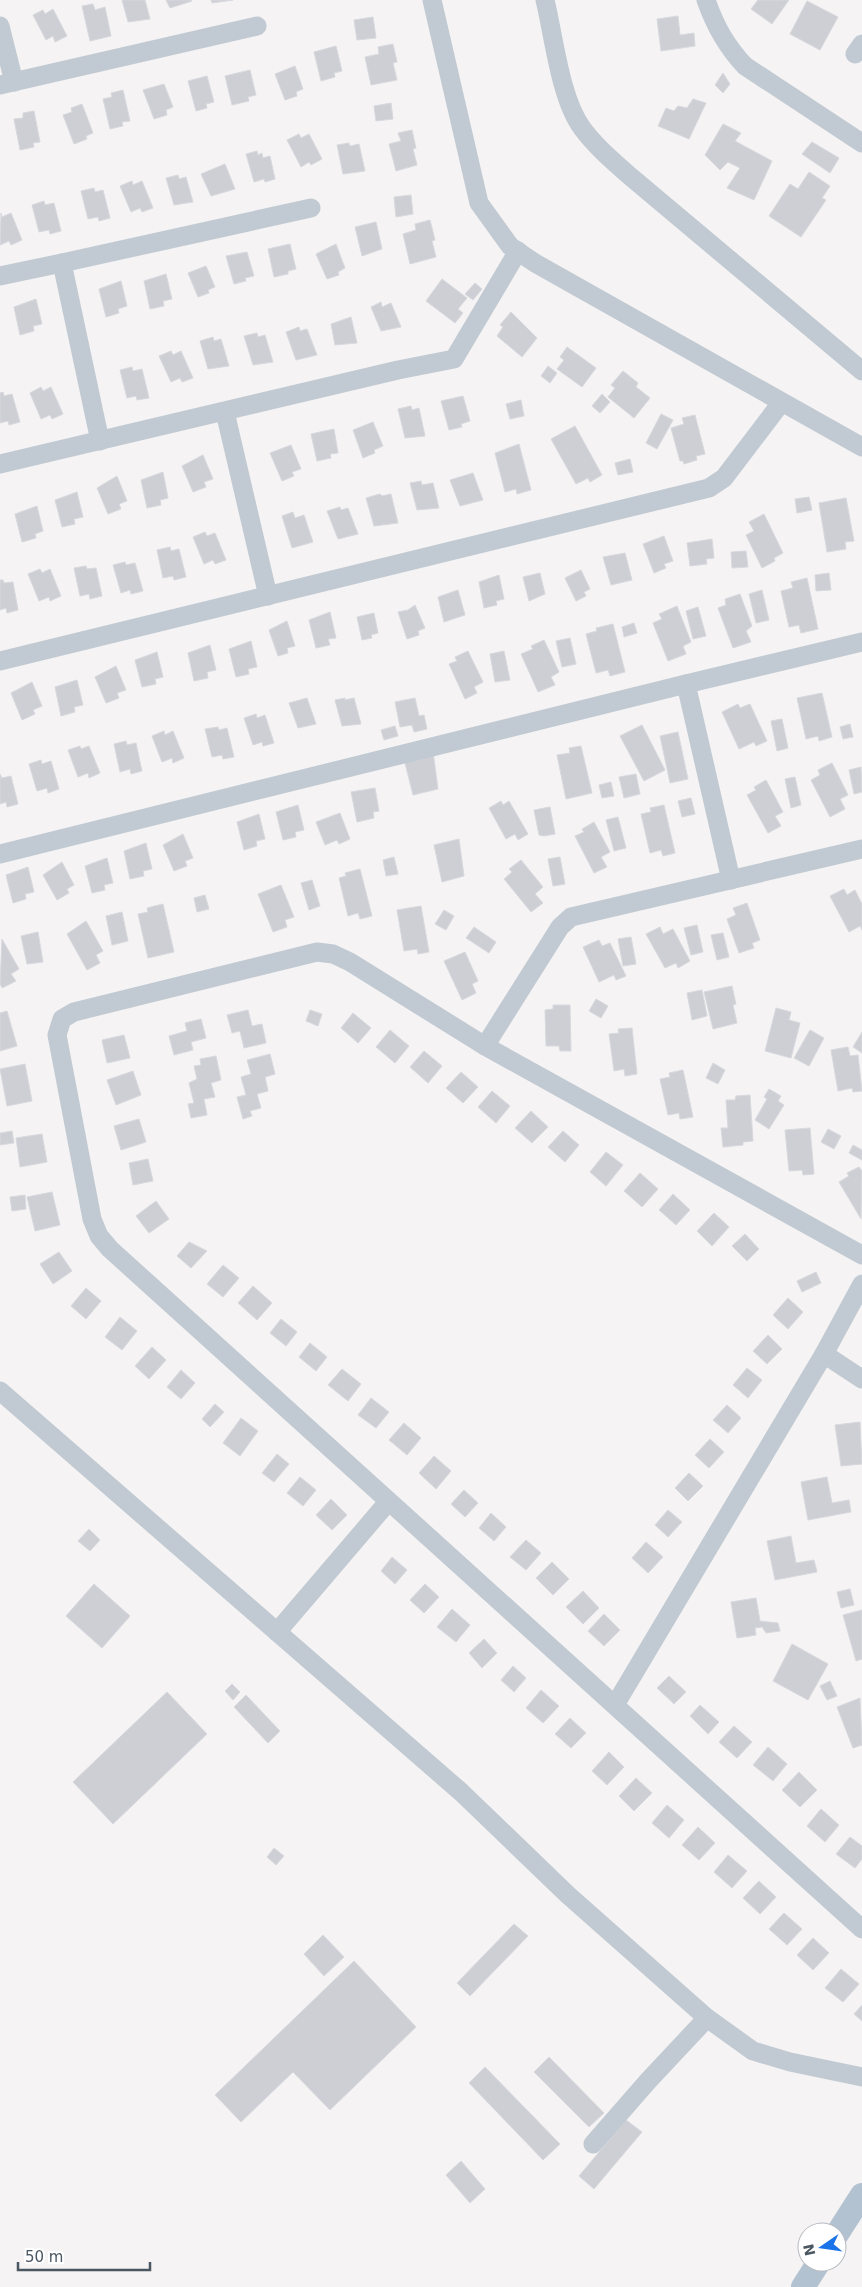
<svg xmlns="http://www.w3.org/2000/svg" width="862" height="2287" font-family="'DejaVu Sans',sans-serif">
	<rect width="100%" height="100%" fill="#f5f3f3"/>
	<g fill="#cdcfd5" stroke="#d7d9de">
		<polygon points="122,0 145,0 150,19 128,22"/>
		<polygon points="166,0 191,0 192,1 170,8"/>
		<polygon points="211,0 233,0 212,3"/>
		<polygon points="758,0 789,0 772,24 751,9"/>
		<polygon points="807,1 838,17 820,50 790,34"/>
		<polygon points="93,4 95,10 105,7 111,36 90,41 82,6"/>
		<polygon points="53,9 67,36 55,42 53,36 46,40 33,15 43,10 45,14"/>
		<polygon points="678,16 680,35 694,33 695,46 661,51 657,19"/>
		<polygon points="373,17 376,38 357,40 354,20"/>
		<polygon points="393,44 397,62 393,63 397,80 371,85 365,57 379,54 378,47"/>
		<polygon points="336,46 342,71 334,73 335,77 321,81 314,52"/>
		<polygon points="295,66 303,89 296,92 297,96 285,100 275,74"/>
		<polygon points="250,70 256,95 248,97 249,101 232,105 225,76"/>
		<polygon points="723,73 730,84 723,93 715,85"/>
		<polygon points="207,76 214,102 206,104 207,108 196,111 188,81"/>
		<polygon points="164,84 173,107 166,110 167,115 154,119 143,90"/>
		<polygon points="123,90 130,121 122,122 123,126 110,129 103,99 112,97 111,93"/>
		<polygon points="693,99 706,103 689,139 658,126 666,108 674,111 678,106 687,108"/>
		<polygon points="391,103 393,119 376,121 374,106"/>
		<polygon points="82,104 93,133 86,136 87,139 74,144 63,115 72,112 71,108"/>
		<polygon points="34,111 40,142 33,143 34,147 20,150 14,119 23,118 23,113"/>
		<polygon points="723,124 741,133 735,141 772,161 754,200 727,188 740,168 728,162 720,170 705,155"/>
		<polygon points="412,130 416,148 413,149 417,165 396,171 389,144 401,141 398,133"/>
		<polygon points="299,134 301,138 309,134 322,159 311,165 309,162 301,167 287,140"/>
		<polygon points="812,142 839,158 830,173 802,154"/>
		<polygon points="349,143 350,146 359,144 365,171 343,174 337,145"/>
		<polygon points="257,151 258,155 262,153 263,158 270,156 275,179 265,182 264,179 254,182 246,154"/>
		<polygon points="225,164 235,189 211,196 201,174"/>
		<polygon points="809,172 830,186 822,198 826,200 801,237 769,216 790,184 798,189"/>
		<polygon points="178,175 179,179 186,177 193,202 174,205 166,178"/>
		<polygon points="132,181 133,185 142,181 153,208 142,212 140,208 131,212 120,186"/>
		<polygon points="94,188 95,192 103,190 110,218 99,221 98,217 88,219 81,191"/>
		<polygon points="411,195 413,214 396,217 394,197"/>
		<polygon points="44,201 45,205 54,203 61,231 50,234 49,230 39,232 32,205"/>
		<polygon points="1,213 2,217 11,213 22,240 11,245 9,241 0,245"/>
		<polygon points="430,220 435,240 432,241 436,257 410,264 403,234 416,230 415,224"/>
		<polygon points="376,222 382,249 362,256 355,227"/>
		<polygon points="290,244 296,269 288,271 288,274 274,277 268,249"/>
		<polygon points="336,244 345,268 338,272 339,275 327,279 316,254"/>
		<polygon points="247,252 254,276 245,278 246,281 234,284 226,256"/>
		<polygon points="206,266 215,287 208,290 209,293 198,297 188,273"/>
		<polygon points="166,274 172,299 163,301 164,306 150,309 144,281"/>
		<polygon points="442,279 467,298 458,309 463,313 455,323 426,301"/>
		<polygon points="121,281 127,306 118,309 119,313 106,317 99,289"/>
		<polygon points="475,283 482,289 473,300 465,294"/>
		<polygon points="36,299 42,324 33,326 34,331 20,335 14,307"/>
		<polygon points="381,302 382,307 391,303 401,327 381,331 371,307"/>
		<polygon points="511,312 537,338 522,357 497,336 503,327 500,325"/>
		<polygon points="351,317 357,343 335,345 331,324"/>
		<polygon points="299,327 300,331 307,329 317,355 296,360 286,332"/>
		<polygon points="257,333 258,337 265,335 273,362 253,365 244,336"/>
		<polygon points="213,337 214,341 221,339 229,366 208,369 200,341"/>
		<polygon points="567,347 596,368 582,387 557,369 564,360 560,357"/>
		<polygon points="171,351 173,355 181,351 193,378 182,382 180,378 171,382 159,356"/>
		<polygon points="548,366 557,373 550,383 541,376"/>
		<polygon points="132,367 133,371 142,369 149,398 137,400 136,396 127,398 120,370"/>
		<polygon points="623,371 638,383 636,387 650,398 634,418 608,397 615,388 611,385"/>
		<polygon points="41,387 43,391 51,387 63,414 52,419 50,415 41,419 30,393"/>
		<polygon points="3,392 4,396 12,394 20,422 9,425 8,421 0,423 0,393"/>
		<polygon points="602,394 610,402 600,413 592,406"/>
		<polygon points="463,396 470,421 461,424 462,427 449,430 441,401"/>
		<polygon points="521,400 524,416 510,419 506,404"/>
		<polygon points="411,406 412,410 419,408 425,436 405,438 398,409"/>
		<polygon points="661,414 673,420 657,449 646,443"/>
		<polygon points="695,415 705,454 696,456 697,460 684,464 683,461 680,461 671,428 684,424 682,418"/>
		<polygon points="373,422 383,446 374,450 375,453 363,458 353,430"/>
		<polygon points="575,426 602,475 590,482 588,478 576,484 551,439"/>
		<polygon points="334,429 338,453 330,454 331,458 317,461 311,434"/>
		<polygon points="519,444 531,490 517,494 516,489 505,492 495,453"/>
		<polygon points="291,445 301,469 292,472 294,476 282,481 270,453"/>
		<polygon points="203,455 213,479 204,482 206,487 193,492 182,466"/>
		<polygon points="630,459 633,472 618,475 615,463"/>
		<polygon points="163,472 168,498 160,500 161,505 147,508 141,480"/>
		<polygon points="473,473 483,500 460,506 450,480"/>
		<polygon points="117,476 127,501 119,504 121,509 108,514 97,488"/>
		<polygon points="421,481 422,485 433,483 439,508 417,510 410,483"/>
		<polygon points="77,492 83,517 74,519 75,524 62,527 55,500"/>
		<polygon points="380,494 382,496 391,494 398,523 374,526 366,498"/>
		<polygon points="809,497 812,510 797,513 795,499"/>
		<polygon points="846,498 854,541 845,542 846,549 827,552 819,503"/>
		<polygon points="37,506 43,531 35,534 36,538 22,542 15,514"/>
		<polygon points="340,507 341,510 348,508 358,534 338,539 327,511"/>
		<polygon points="293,512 295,518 304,515 313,542 292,548 282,516"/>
		<polygon points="764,514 783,553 774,558 775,561 762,568 746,535 754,531 749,522"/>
		<polygon points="205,532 207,536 215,533 226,560 215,564 213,560 204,564 193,537"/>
		<polygon points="664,536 673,561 664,564 666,568 654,573 643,544"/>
		<polygon points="712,539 714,558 706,559 707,564 690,566 687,543"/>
		<polygon points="170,547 171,551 179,549 186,577 174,580 173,576 163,578 157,550"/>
		<polygon points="746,551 748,567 732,568 731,552"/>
		<polygon points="625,553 632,580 611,585 603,557"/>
		<polygon points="125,562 126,565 135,563 143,591 131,594 130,590 121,593 113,565"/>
		<polygon points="86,566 87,569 96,568 102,596 90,599 89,594 80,596 74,568"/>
		<polygon points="40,569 42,573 50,569 61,596 50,601 49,597 39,601 28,574"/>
		<polygon points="581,570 590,589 584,592 586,596 576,601 565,578"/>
		<polygon points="540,573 545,594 529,601 523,577"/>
		<polygon points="829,573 831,590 816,591 815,575"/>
		<polygon points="499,575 504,599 496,601 497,605 484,608 479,582"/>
		<polygon points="807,578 818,629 801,633 799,625 789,627 781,591 793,588 791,582"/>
		<polygon points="0,580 3,580 4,583 13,582 18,610 7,613 6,608 0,610"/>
		<polygon points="458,590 465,615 444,622 438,597"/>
		<polygon points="762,590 769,620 756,623 749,594"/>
		<polygon points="740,594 752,626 746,631 751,642 733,648 718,608 726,605 725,599"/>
		<polygon points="415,605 425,628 418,631 419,635 407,639 398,612 408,610"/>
		<polygon points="677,606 691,642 683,646 686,654 668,661 653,623 662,619 659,614"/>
		<polygon points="698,607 706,636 693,639 686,611"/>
		<polygon points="330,612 336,638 328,639 330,645 316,648 309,620"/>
		<polygon points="374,613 378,633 371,635 372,638 362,640 357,617"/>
		<polygon points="287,621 295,646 287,648 288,653 278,656 269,630"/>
		<polygon points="634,623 637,633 624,637 622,627"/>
		<polygon points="613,624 625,672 610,676 608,670 596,673 586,634 597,631 596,628"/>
		<polygon points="570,638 576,664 562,667 556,641"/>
		<polygon points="544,640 559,672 551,677 555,685 538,692 521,654 533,649 531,646"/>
		<polygon points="251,641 257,667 248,669 249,674 236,677 229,649"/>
		<polygon points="210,645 216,670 207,672 208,678 194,681 188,653"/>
		<polygon points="468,651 483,682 474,687 477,693 465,699 449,664 457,661 455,657"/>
		<polygon points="504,651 510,680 495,682 490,654"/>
		<polygon points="157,652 163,677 155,679 156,684 142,687 135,660"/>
		<polygon points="116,666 126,690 117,693 119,698 106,703 95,677"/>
		<polygon points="77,680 83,705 74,707 75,712 61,716 55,687"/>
		<polygon points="32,682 42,706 33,710 35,714 22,720 11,693"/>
		<polygon points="822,693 832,737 819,741 818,736 806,739 797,698"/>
		<polygon points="307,698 316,724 298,728 289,703"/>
		<polygon points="345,698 345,700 354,698 361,724 342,726 335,700"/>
		<polygon points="415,698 419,716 424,715 427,729 414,732 412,725 400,727 395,702"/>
		<polygon points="738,704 740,708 750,704 767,741 756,746 754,742 739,749 722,712"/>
		<polygon points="256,714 257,718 265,715 274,743 263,746 262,742 253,745 244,718"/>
		<polygon points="782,719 788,748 777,751 771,721"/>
		<polygon points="850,724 853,737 843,739 840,727"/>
		<polygon points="642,725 665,770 644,781 620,736"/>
		<polygon points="395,726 398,736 384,740 381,730"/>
		<polygon points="218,727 219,730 227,728 234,757 223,759 222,755 212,757 205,729"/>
		<polygon points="164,731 165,735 173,731 184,758 173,763 172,758 162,762 152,736"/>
		<polygon points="678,732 688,779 670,783 660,736"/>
		<polygon points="126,741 127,745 136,743 142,771 131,774 130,769 120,772 114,744"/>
		<polygon points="80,746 81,749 89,746 100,773 89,778 88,773 78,777 68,750"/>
		<polygon points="581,746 592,793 566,799 557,755 570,753 569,748"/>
		<polygon points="433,751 438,789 413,795 404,759"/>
		<polygon points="41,760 42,764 51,761 59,789 48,793 47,788 37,791 29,764"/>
		<polygon points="832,763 848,795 840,799 845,809 830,817 811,780 820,775 818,770"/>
		<polygon points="861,767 862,792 854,794 849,770"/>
		<polygon points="0,774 2,778 11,776 18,804 7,807 6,802 0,804"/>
		<polygon points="636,774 640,794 624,798 619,777"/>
		<polygon points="795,777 801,805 791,808 785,779"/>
		<polygon points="766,780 783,812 775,816 781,826 768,833 747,795 756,790 754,787"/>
		<polygon points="611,782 614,796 602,798 599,785"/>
		<polygon points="375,788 379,811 373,812 374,818 357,822 351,792"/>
		<polygon points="691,798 695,814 682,817 678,801"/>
		<polygon points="501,801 503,805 509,801 528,834 518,840 515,834 506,839 489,808"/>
		<polygon points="298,805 304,830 295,832 296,837 283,840 276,812"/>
		<polygon points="664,805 675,853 663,856 661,850 650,853 641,814 651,812 650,808"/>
		<polygon points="550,807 555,834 544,836 539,835 534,810"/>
		<polygon points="340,813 350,839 339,844 337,840 325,845 316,822"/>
		<polygon points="259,814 265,839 256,841 257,846 244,850 237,822"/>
		<polygon points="618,817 626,848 614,851 606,820"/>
		<polygon points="594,822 610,852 601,857 607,867 594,873 575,836 584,832 582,829"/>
		<polygon points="183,834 193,858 185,861 187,866 174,871 163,845"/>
		<polygon points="459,839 464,876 442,882 434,845"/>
		<polygon points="146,843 152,869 143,871 144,876 130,879 124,851"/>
		<polygon points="394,857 398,874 386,876 383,860"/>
		<polygon points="560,857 565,884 553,886 548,859"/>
		<polygon points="107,858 113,883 104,885 105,890 92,893 85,866"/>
		<polygon points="521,860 543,887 535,894 543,903 531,912 504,879 512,872 509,869"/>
		<polygon points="62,862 74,885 67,889 69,893 57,900 43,875"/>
		<polygon points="28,867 34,892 25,894 26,899 13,903 6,875"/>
		<polygon points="360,869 372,916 360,919 358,913 348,916 339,878 346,876 345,873"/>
		<polygon points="312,880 320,906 309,910 301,883"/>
		<polygon points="281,885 294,917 285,920 287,927 273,932 258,894"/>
		<polygon points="844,889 847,895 855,890 862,904 862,930 860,926 849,932 830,896"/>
		<polygon points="205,895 209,909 197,912 194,898"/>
		<polygon points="747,903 760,940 752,943 754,948 739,953 727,919 736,915 733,908"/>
		<polygon points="163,904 174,952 148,958 138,914 148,912 147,908"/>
		<polygon points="421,906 429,952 418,954 417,949 404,951 397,910"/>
		<polygon points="444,910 454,916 446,930 435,924"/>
		<polygon points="122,912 128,941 112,945 106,916"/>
		<polygon points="86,921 103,951 96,955 100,963 87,970 67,934"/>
		<polygon points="697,925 703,952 691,955 684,928"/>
		<polygon points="474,927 496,942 489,953 466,938"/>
		<polygon points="660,927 663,934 673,929 690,961 678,968 676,963 665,968 646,934"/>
		<polygon points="38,932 43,962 27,964 21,936"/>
		<polygon points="723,933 729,957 717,960 711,935"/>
		<polygon points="631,937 636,964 623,966 618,939"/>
		<polygon points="2,939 19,969 11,974 16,981 2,988 0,984"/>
		<polygon points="599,940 602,946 610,943 626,976 616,980 614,975 599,982 583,947"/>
		<polygon points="465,952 478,981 472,984 476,993 462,1000 444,961"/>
		<polygon points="732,986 736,1004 733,1005 737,1023 713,1029 704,992"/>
		<polygon points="702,990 707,1016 692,1020 687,993"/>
		<polygon points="596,999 608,1006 601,1018 589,1011"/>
		<polygon points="553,1005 570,1005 571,1051 560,1051 559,1046 546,1046 545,1010 553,1009"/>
		<polygon points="776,1008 791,1012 789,1020 800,1023 791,1058 765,1051"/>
		<polygon points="248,1010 252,1026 262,1024 266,1043 244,1048 240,1031 232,1033 227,1015"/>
		<polygon points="310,1010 322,1014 318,1026 306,1021"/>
		<polygon points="7,1011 17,1046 0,1051 0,1013"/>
		<polygon points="353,1013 371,1028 358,1043 341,1028"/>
		<polygon points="201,1019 206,1038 191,1042 193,1050 174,1055 169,1036 187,1031 185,1023"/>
		<polygon points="632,1028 637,1074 625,1076 624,1069 614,1071 609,1034 619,1033 618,1029"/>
		<polygon points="390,1030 409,1046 395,1063 376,1047"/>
		<polygon points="810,1030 824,1038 809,1066 794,1058"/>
		<polygon points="862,1032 862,1053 853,1047"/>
		<polygon points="124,1035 130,1058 107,1063 102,1040"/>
		<polygon points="848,1047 850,1056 858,1055 862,1091 853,1092 852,1088 838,1091 831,1050"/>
		<polygon points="424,1051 442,1066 428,1083 410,1067"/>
		<polygon points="270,1054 275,1074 265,1077 268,1091 257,1094 261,1108 250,1111 252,1116 243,1119 237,1097 246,1095 241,1077 251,1074 247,1060"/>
		<polygon points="216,1056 221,1080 211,1083 215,1097 204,1099 207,1115 191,1118 188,1104 194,1103 189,1083 197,1079 194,1066 201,1065 200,1059"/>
		<polygon points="713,1063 725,1070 718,1084 706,1078"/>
		<polygon points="25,1064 32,1101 7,1106 0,1069"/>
		<polygon points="683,1070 693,1117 680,1119 679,1113 668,1115 660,1079 670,1077 669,1073"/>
		<polygon points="133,1071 141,1095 116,1105 107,1080"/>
		<polygon points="461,1072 478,1087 463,1103 446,1088"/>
		<polygon points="769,1089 781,1096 778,1101 784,1105 769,1129 755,1120 767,1099 764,1097"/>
		<polygon points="492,1091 510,1106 496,1123 478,1107"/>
		<polygon points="750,1095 753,1141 743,1142 743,1145 723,1147 721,1128 728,1128 726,1100 735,1100 736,1096"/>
		<polygon points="531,1111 548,1127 532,1143 515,1128"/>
		<polygon points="139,1119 146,1142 121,1150 114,1126"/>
		<polygon points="810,1128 814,1174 803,1175 802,1170 789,1171 785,1130"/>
		<polygon points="828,1129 841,1136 834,1149 821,1142"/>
		<polygon points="12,1131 14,1143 0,1145 0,1133"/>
		<polygon points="563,1131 579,1145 565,1162 548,1147"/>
		<polygon points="42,1134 47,1162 20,1167 16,1138"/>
		<polygon points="853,1145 862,1150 862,1160 849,1153"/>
		<polygon points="606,1152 623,1165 606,1186 590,1172"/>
		<polygon points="148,1159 153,1181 133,1185 129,1163"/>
		<polygon points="859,1167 862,1171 861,1219 839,1182 849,1176 847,1173"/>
		<polygon points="640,1173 658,1189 642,1207 624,1191"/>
		<polygon points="52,1192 60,1225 35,1231 27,1197"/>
		<polygon points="673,1194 690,1210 676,1225 659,1210"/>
		<polygon points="25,1195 26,1209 12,1211 10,1197"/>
		<polygon points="156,1201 169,1219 149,1233 136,1216"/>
		<polygon points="714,1213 729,1227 712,1246 697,1231"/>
		<polygon points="745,1234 759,1249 747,1261 732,1246"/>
		<polygon points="189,1242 207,1251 191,1268 177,1256"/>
		<polygon points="59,1252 72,1271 53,1284 40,1264"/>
		<polygon points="223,1265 239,1278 223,1297 207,1284"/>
		<polygon points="816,1272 821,1283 802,1292 797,1281"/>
		<polygon points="253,1286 272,1303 257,1320 238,1303"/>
		<polygon points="86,1288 101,1301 86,1319 71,1306"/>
		<polygon points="788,1298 803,1312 788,1329 773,1315"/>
		<polygon points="120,1317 137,1331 122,1350 105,1337"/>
		<polygon points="281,1319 297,1332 286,1346 270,1333"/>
		<polygon points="768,1335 782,1349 767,1364 753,1351"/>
		<polygon points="310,1343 327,1357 316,1371 299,1357"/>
		<polygon points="152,1347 166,1360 149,1379 135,1366"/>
		<polygon points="747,1368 762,1380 748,1398 733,1385"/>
		<polygon points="342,1369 361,1384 348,1401 328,1385"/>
		<polygon points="181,1370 195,1383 181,1399 167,1387"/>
		<polygon points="371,1398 389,1412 376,1428 358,1415"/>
		<polygon points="215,1404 224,1412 210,1427 202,1419"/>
		<polygon points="727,1405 741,1418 728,1433 713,1420"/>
		<polygon points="241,1418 258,1431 240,1456 223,1443"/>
		<polygon points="860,1422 862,1464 841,1466 835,1425"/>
		<polygon points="404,1423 421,1438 407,1455 389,1440"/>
		<polygon points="710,1439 724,1452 709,1468 695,1455"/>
		<polygon points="277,1454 289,1464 274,1482 262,1473"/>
		<polygon points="434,1456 451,1471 436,1489 419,1473"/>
		<polygon points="689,1473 703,1486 688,1501 675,1488"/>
		<polygon points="300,1477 316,1490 303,1506 287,1493"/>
		<polygon points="827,1477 832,1503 849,1500 851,1512 808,1520 801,1482"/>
		<polygon points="464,1490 478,1503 465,1517 451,1504"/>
		<polygon points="331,1499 347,1515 332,1530 316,1515"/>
		<polygon points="668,1510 682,1522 668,1537 655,1525"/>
		<polygon points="491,1513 506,1527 494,1541 479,1528"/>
		<polygon points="89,1529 100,1540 90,1551 78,1541"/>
		<polygon points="791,1536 796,1563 814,1560 817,1572 775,1580 767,1541"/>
		<polygon points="526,1540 541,1553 526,1570 510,1557"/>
		<polygon points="646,1542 663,1557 648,1573 632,1558"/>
		<polygon points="392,1557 407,1570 395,1584 381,1571"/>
		<polygon points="552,1562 569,1579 553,1595 536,1578"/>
		<polygon points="94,1584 130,1616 102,1648 66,1616"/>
		<polygon points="425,1584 439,1597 424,1613 410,1600"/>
		<polygon points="850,1589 854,1605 841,1608 837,1592"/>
		<polygon points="583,1591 599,1608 583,1624 566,1607"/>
		<polygon points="756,1598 760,1621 778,1623 780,1631 766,1633 762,1627 755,1628 756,1635 737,1638 731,1602"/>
		<polygon points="452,1609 470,1625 456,1642 437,1627"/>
		<polygon points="862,1610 862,1659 856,1661 843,1615"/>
		<polygon points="604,1614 620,1630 604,1646 588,1631"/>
		<polygon points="484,1639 497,1653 482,1668 469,1653"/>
		<polygon points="792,1644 828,1664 808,1700 773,1681"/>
		<polygon points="513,1666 526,1678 514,1692 501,1680"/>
		<polygon points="669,1676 686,1692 674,1704 657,1688"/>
		<polygon points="830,1681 837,1696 827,1700 820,1686"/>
		<polygon points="232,1684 240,1692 233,1700 225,1691"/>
		<polygon points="541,1690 559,1706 543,1723 526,1708"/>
		<polygon points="167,1692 207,1734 113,1824 73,1782"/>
		<polygon points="246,1695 280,1731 268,1743 234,1707"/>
		<polygon points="860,1698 862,1745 853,1748 837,1707"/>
		<polygon points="700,1705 719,1722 708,1734 690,1716"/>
		<polygon points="570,1718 586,1733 571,1748 555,1734"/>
		<polygon points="734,1726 752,1742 737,1758 719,1742"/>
		<polygon points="768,1747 787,1764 773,1781 753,1765"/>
		<polygon points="609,1752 624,1767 607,1785 592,1771"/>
		<polygon points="799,1772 817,1790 800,1807 782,1790"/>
		<polygon points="636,1778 652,1793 634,1811 619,1796"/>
		<polygon points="667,1805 684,1820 669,1838 652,1823"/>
		<polygon points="821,1809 839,1825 825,1842 807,1826"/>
		<polygon points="698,1827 715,1843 699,1860 682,1845"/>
		<polygon points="850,1837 862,1846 862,1859 855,1868 836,1854"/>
		<polygon points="274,1848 284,1856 276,1865 267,1857"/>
		<polygon points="728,1855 747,1871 732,1888 714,1872"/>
		<polygon points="759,1881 776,1897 760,1914 743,1898"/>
		<polygon points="784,1913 802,1929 787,1945 769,1929"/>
		<polygon points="514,1924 528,1936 470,1996 457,1983"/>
		<polygon points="323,1935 344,1957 324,1976 304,1954"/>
		<polygon points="813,1938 829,1953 813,1970 797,1955"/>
		<polygon points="354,1961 416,2027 330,2110 293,2072 241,2122 215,2095"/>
		<polygon points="841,1969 859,1984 843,2002 825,1988"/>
		<polygon points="862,2005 862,2021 854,2014"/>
		<polygon points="549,2057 604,2113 589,2127 534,2072"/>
		<polygon points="485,2067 560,2144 543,2160 469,2083"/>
		<polygon points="626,2120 642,2132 594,2189 579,2176"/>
		<polygon points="461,2161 485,2189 470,2203 446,2175"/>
	</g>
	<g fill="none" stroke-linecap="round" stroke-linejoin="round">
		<g stroke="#c1cad2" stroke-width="19">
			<polyline points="432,0 479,203 510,246 535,263 862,447"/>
			<path d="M545 0C554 37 560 98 582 128 596 147 614 162 631 177L862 371"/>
			<path d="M706 0C715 26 726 46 745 66L862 143"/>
			<polyline points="0,26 14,82"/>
			<polyline points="855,54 862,44"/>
			<polyline points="0,85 257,26"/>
			<polyline points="0,276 62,263"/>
			<polyline points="225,412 268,596"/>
			<polyline points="100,441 62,263 311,208"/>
			<polyline points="0,464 398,370 454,359 518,251"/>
			<polyline points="0,661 709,488 724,478 781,403"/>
			<polyline points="686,684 862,642"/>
			<polyline points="0,854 686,684 731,880"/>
			<polyline points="485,1046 560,927 571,917 862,849"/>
			<polyline points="862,1255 485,1046 350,962 333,954 317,952 74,1012 62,1019 57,1035 92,1219 99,1236 110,1249 862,1929"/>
			<polyline points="824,1354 862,1379"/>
			<polyline points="0,1391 461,1792 568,1895 707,2018 753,2051 790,2062 862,2077"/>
			<polyline points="277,1632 388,1502"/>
			<polyline points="615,1705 824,1354 862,1284"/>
			<polyline points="593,2144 648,2081 707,2018"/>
		</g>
		<g stroke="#b3c2d1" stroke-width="24">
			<polyline points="837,2234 862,2195"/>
			<polyline points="803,2287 819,2262"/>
		</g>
	</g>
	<g transform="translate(822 2247) rotate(257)"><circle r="24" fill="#ffffff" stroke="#b7bbc0"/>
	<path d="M0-4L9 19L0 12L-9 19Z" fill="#1a73e8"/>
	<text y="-8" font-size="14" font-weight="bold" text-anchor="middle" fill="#4a5661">N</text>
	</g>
	<path d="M18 2262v8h132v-8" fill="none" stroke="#4a5661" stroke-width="2.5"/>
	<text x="25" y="2262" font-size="15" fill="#4a5661" stroke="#ffffff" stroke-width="4" paint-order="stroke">50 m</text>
</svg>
